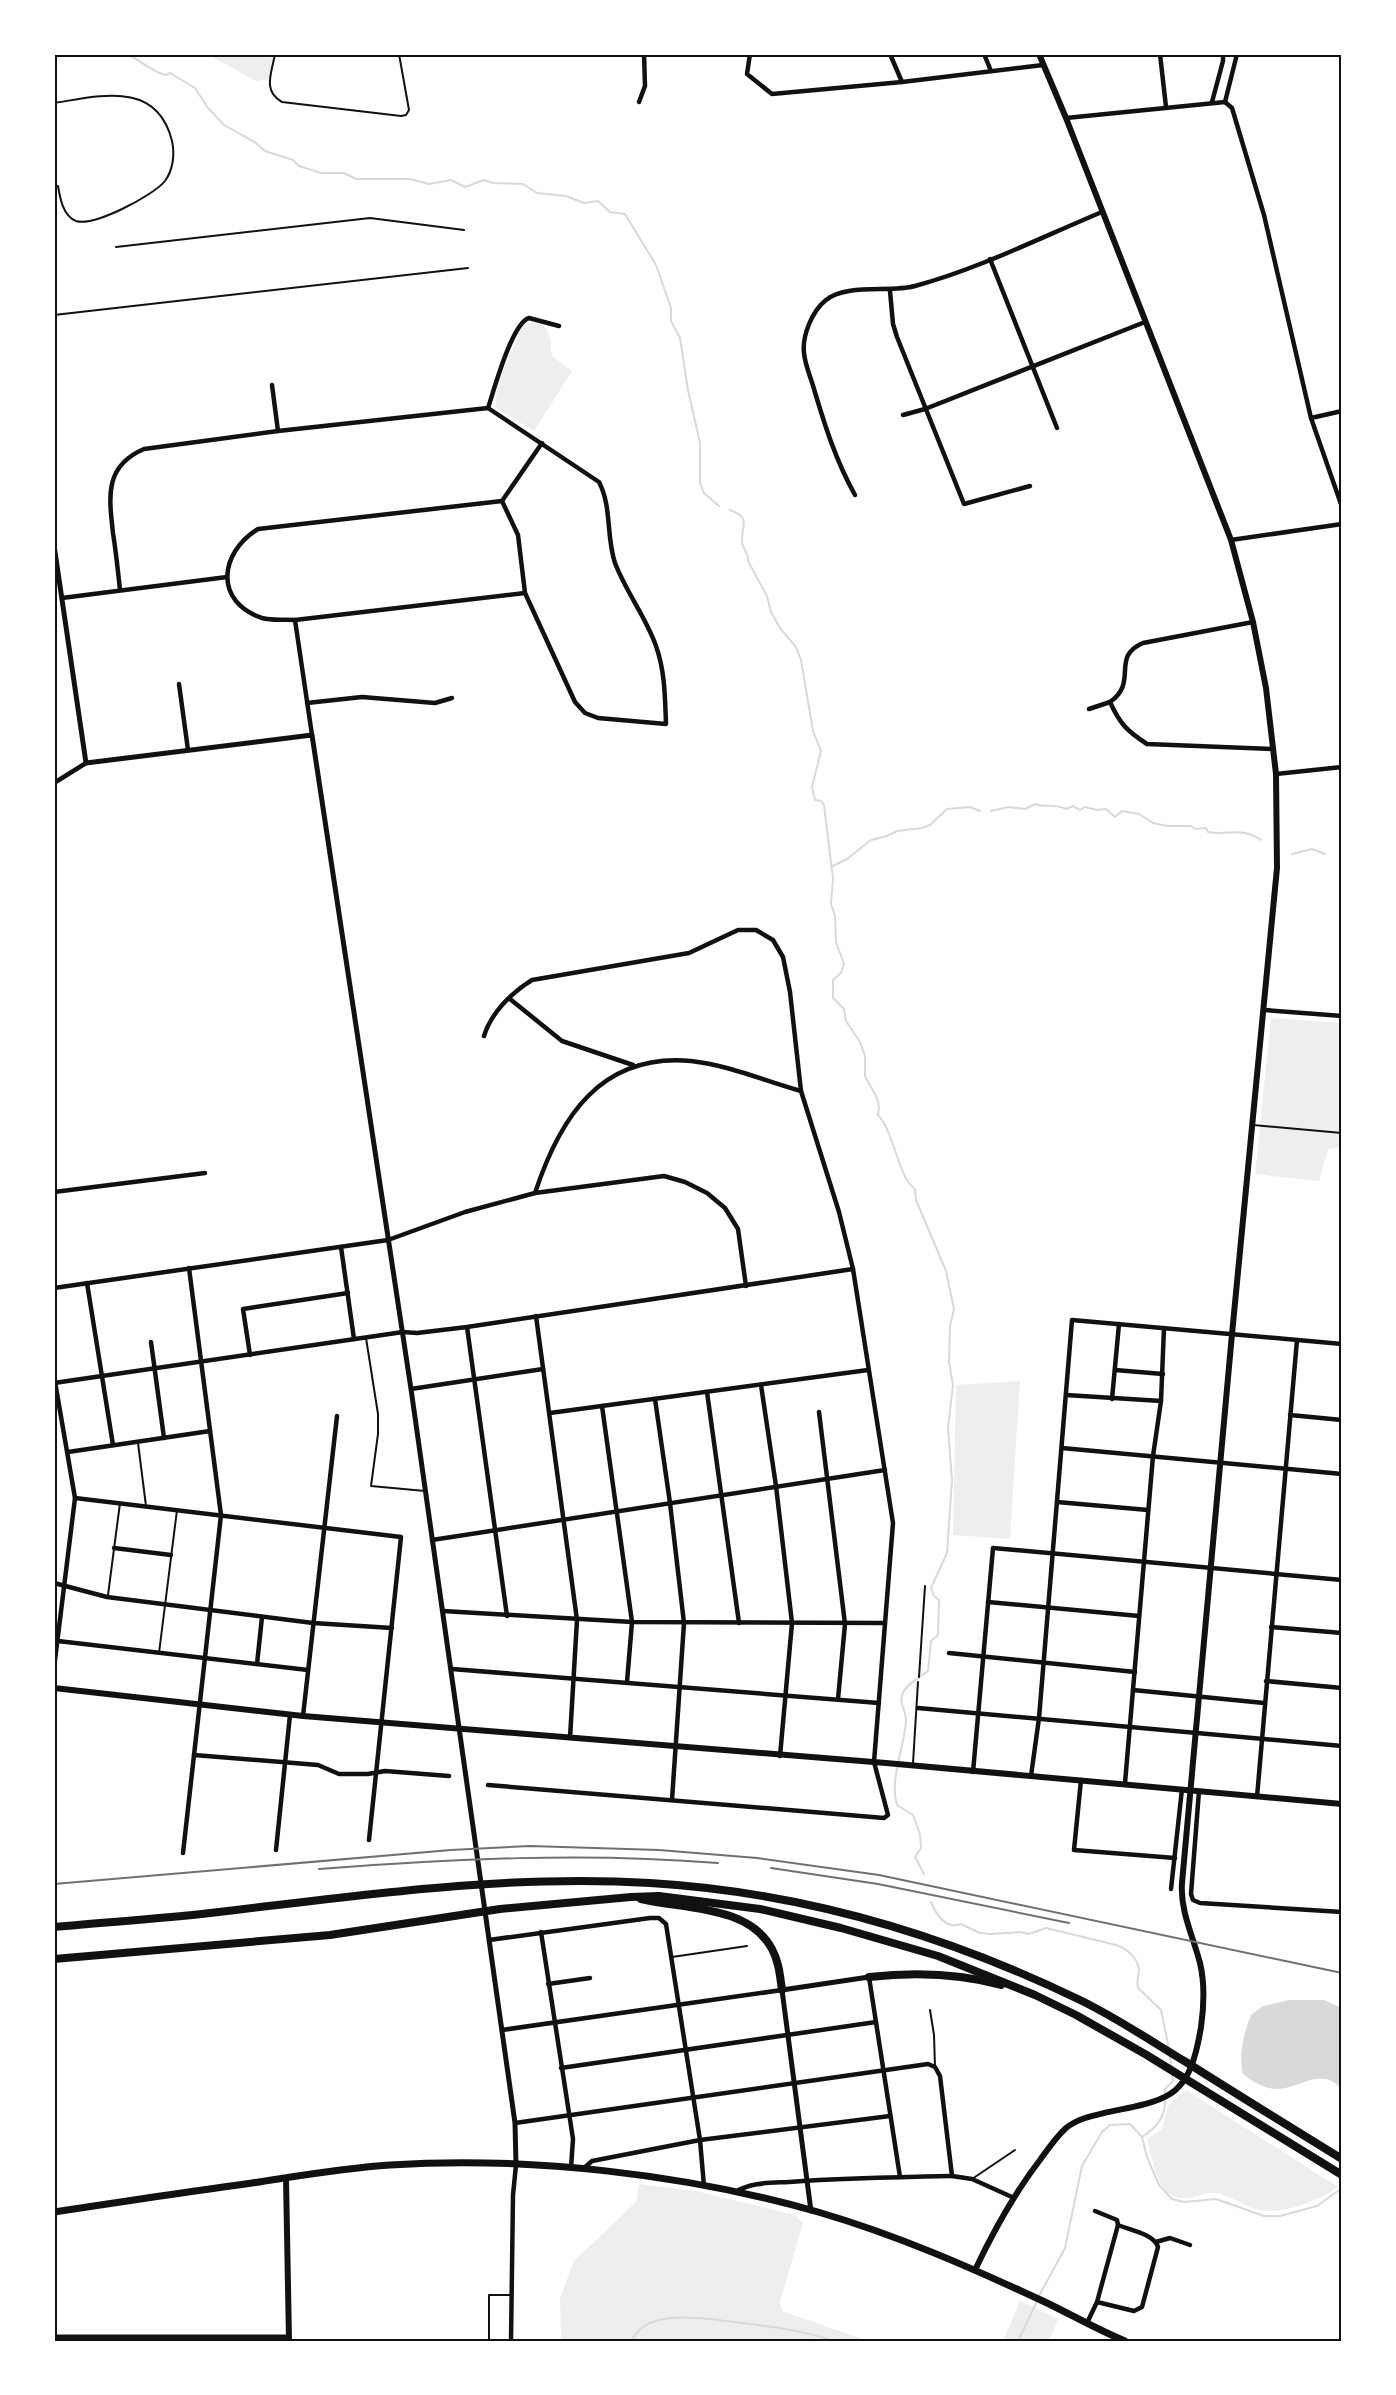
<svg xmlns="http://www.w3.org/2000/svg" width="1396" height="2395" font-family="Mulish,sans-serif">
	<rect width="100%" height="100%" fill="#fff"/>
	<g fill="#eee">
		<polygon points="207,54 274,54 269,79 256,81"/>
		<path d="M530 322C552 324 550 337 552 356L572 371 534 431 497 409C490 391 516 343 523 324Z"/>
		<polygon points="1271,1018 1342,1023 1342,1147 1328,1149 1319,1181 1255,1174"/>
		<polygon points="1020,1381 1010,1539 953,1535 956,1385"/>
		<path d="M1186 2090 1338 2187C1318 2201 1277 2218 1252 2208 1240 2203 1227 2194 1214 2193 1200 2192 1187 2203 1173 2196 1156 2188 1152 2156 1147 2139L1162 2129 1169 2104Z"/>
		<polygon points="639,2184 696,2191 795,2215 803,2223 780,2302 782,2311 868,2341 561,2341 560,2298 574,2261 636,2202"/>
		<polygon points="1020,2301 1058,2319 1049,2341 1003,2341"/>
	</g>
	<path fill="#d9d9d9" d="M1289 2000H1324L1342 2008V2090C1322 2065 1302 2088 1277 2089 1265 2089 1251 2081 1243 2074 1238 2056 1244 2032 1251 2015L1263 2006Z"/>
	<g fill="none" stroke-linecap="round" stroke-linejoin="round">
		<g stroke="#d9d9d9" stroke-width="2">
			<path d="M125 54C140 58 150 72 166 75L170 73 195 88 208 108 224 125 256 143 265 151 293 160 299 166 321 173H344L356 179H410L429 184 451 180 465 187 484 180 493 183 523 184 537 193 566 196 584 203 598 201 610 212 625 214 656 265 671 308V321L680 338 688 390 700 443V483L704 493 719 506"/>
			<path d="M730 510C752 518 741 526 742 542 743 550 749 553 748 561L767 596 771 612 780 628 796 647 801 660 813 731 821 751 812 787 815 800 821 801 824 805 833 878 831 904 835 916 836 942 844 964 841 973 833 980V998L844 1009 846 1021 860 1042 865 1056V1076L877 1098 879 1107 878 1115C895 1133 898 1178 915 1189L916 1200 946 1271 954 1309 950 1326 949 1362 953 1385 948 1428 952 1480 948 1538 947 1553 931 1588 934 1596 939 1600 938 1635 931 1641 928 1671C921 1677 906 1684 903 1693 898 1703 906 1710 906 1720 905 1746 889 1780 897 1805L913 1815 920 1834 921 1848 915 1857 924 1874"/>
			<path d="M991 811 1009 807 1025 809 1035 804C1044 808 1054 803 1066 809L1073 806 1080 810 1085 807 1097 810 1106 809 1115 817 1122 811 1139 814 1153 823 1167 826H1191L1195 829 1206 828 1208 832C1229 836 1240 826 1261 840"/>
			<polyline points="1292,854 1312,849 1325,854"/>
			<polyline points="831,867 847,859 871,840 887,836 897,831 922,828 930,825 947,809 970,807 980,811"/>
			<path d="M931 1902C936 1914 945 1930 961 1924L980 1933 991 1934 1020 1932 1029 1934 1046 1928 1116 1945C1126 1948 1137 1957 1139 1969 1139 1975 1136 1981 1138 1988L1161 2010 1169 2049"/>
			<polyline points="1170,2055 1171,2067"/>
			<polyline points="1165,2094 1165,2089 1173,2081 1172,2073"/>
			<path d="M1142 2137C1156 2128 1166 2117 1165 2099"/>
			<polyline points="1039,2296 1065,2248 1082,2166 1102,2132 1110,2125 1130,2124 1142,2137 1147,2157 1159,2185 1172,2199 1184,2202 1216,2199 1264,2216 1280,2216 1317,2206 1342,2188"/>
			<path d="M632 2341C645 2307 706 2319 734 2322 768 2326 801 2330 834 2341"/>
			<polyline points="1018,2341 1037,2301"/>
		</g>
		<g stroke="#111" stroke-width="2">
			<path d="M275 54C272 72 262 91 282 102L401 116 406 115 409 110 399 54"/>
			<path d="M54 103C100 96 157 80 172 141 175 154 173 170 165 181 154 195 94 227 76 221 63 216 60 198 58 186L54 188"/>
			<polyline points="116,247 370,218 464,230"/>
			<polyline points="54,315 468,268"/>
			<polyline points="1253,1125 1342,1133"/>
			<polyline points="366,1338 378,1414 378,1434 371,1486 425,1491"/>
			<polyline points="138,1443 146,1506"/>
			<polyline points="108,1595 120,1503"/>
			<polyline points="159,1653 177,1510"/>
			<polyline points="919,1677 925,1586"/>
			<polyline points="913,1763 918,1682"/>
			<polyline points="672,1957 747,1946"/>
			<polyline points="930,2010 934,2035 935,2067"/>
			<polyline points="972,2179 1015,2150"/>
			<polyline points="489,2341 489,2295 512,2295"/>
		</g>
		<g stroke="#111" stroke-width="4.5">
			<polyline points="750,54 747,74 772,94 902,82 1043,65"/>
			<polyline points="890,54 902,82"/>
			<polyline points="984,54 991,71"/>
			<polyline points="1160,54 1166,107"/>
			<polyline points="639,102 645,86 644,54"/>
			<polyline points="1212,102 1223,61 1223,54"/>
			<polyline points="1225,102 1232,108 1264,215 1311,418 1342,507"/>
			<polyline points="1225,102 1237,54"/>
			<polyline points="1066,118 1225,102"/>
			<polyline points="990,259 1057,428"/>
			<polyline points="890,291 893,324 897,337 964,504 1030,486"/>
			<polyline points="272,385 278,431"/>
			<path d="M488 408C494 390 512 323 529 318L559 326"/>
			<polyline points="903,415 925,409 1145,322"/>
			<polyline points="1311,418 1342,411"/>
			<path d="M855 495C836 461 825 426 814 389 811 378 805 365 804 353 802 336 812 311 826 300 847 283 890 293 915 286 978 269 1042 237 1102 212"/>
			<polyline points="1231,540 1342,524"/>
			<path d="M120 590C118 571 116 552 113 533 109 497 104 466 144 449L278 431 488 408 599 482C612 507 606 536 615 563 626 592 646 617 656 646 665 671 665 698 666 724L598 718 585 713 575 702 525 593 518 535 502 501"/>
			<path d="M525 593 295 620C285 619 272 621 262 618 214 602 219 553 258 529L502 501 542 443"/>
			<polyline points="62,598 227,577"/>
			<polyline points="295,620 312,735"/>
			<path d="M1253 622 1143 643C1110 657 1139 682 1110 702 1120 724 1127 731 1147 744L1273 749"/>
			<polyline points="179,684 188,750"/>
			<polyline points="307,703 362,697 435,703 452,698"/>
			<polyline points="1089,709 1110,702"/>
			<polyline points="1276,774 1342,767"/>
			<polyline points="54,783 86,763"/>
			<polyline points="510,999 562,1041 633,1065"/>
			<polyline points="1264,1010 1342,1016"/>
			<path d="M484 1036C491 1013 511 993 532 980L689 953 738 930H756L773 940 783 957 790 992 801 1091 839 1212 853 1269 893 1523 874 1762 888 1815 884 1818 488 1785"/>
			<polyline points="54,1192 205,1173"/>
			<polyline points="535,1193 664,1176 685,1182 707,1193 725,1208 738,1229 746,1286"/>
			<polyline points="341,1247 354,1339"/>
			<polyline points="87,1283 113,1445"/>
			<path d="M54 1288 388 1240 465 1212 535 1193C560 1117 601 1053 691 1061 728 1065 765 1081 801 1091"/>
			<polyline points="536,1316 577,1620 570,1738"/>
			<polyline points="467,1327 507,1616"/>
			<polyline points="151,1342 164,1438"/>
			<polyline points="250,1355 243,1309 348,1293"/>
			<polyline points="1115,1370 1163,1374"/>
			<polyline points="54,1376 75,1498 54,1668"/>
			<polyline points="54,1383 403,1332 417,1333 467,1327 853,1269"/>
			<polyline points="761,1385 776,1486 792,1623 780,1756"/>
			<polyline points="411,1389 543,1369"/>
			<polyline points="707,1392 739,1623"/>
			<polyline points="1066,1395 1161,1401"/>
			<polyline points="655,1399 670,1503 684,1623 672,1800"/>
			<polyline points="1112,1399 1119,1324"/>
			<polyline points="602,1406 632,1622 627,1682"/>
			<polyline points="819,1412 845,1624 838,1699"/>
			<polyline points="550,1413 868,1370"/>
			<polyline points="1290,1415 1342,1420"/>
			<polyline points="1062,1448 1342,1474"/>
			<polyline points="68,1452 210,1431"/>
			<polyline points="75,1498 401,1537 369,1840"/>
			<polyline points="1057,1502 1148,1510"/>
			<polyline points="432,1540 885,1470"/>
			<polyline points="114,1548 171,1555"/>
			<polyline points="54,1583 107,1597 313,1623 392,1628"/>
			<polyline points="988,1602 1139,1616"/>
			<polyline points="443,1611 632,1622 885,1623"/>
			<polyline points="1271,1627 1342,1633"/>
			<polyline points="58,1641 308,1670"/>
			<polyline points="949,1653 1135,1672"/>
			<polyline points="257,1664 262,1617"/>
			<polyline points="452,1669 879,1703"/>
			<polyline points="1266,1681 1342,1688"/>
			<polyline points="1133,1690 1264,1703"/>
			<polyline points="918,1708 1342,1746"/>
			<polyline points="303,1716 337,1416"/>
			<polyline points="194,1755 318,1765 339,1774 368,1774 385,1771 449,1776"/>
			<polyline points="973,1772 993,1548 1342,1580"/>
			<polyline points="1031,1776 1039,1718 1072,1320 1342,1344"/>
			<polyline points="1081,1780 1074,1850 1175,1858"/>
			<polyline points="1125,1783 1153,1456 1161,1401 1164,1328"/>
			<polyline points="1199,1791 1191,1894 1193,1900 1200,1903 1342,1912"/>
			<polyline points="1257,1797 1297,1340"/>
			<polyline points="276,1850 290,1715"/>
			<polyline points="183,1853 221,1515 189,1268"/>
			<polyline points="1171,1889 1182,1789"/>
			<polyline points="541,1932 573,2139 571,2168"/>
			<polyline points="489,1940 650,1918 659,1918 666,1924 700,2140 704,2186"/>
			<polyline points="869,1977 900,2177"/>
			<polyline points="548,1984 590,1978"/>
			<polyline points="502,2030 782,1990"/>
			<polyline points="561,2068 876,2022"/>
			<polyline points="515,2123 928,2064 935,2067 940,2076 952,2176"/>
			<polyline points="583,2169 592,2161 700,2140 890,2116"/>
			<path d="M735 2192C751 2182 771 2183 789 2182 843 2178 898 2177 952 2176L972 2179 1012 2197"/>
			<polyline points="1095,2211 1117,2220 1118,2225"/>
			<polyline points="1156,2242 1170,2238 1190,2245"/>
			<path d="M1087 2323 1097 2302 1134 2311 1142 2307 1158 2247C1154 2234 1130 2230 1118 2225L1097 2302"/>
			<polyline points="511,2341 513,2195 516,2165"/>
		</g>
		<g stroke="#111" stroke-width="5">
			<polyline points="54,545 86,763 312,735 411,1389 515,2123 516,2165"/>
			<polyline points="811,2211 782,1990 869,1977"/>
			<polyline points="54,2337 289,2337"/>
		</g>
		<g stroke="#111" stroke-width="6">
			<polyline points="54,1688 303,1716 886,1763 1342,1804"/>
			<polyline points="286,2178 289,2341"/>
			<path d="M975 2270C994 2230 1013 2195 1040 2160 1048 2149 1056 2137 1066 2128 1077 2119 1091 2116 1104 2113 1170 2099 1189 2100 1201 2027 1204 2006 1205 1984 1200 1963 1193 1936 1180 1911 1182 1883L1232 1334 1277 868 1276 774 1266 688 1253 622 1231 540 1066 118 1039 54"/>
		</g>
		<path stroke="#111" stroke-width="7" d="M54 2212C120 2202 186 2192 252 2183 298 2176 343 2168 390 2165 528 2156 685 2174 818 2212 897 2235 972 2268 1045 2302 1072 2315 1098 2330 1125 2341"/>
		<g stroke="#111" stroke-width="8">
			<path d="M641 1899C683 1909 749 1905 772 1949 779 1962 780 1976 782 1990"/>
			<path d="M54 1927C106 1922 158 1919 210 1913 355 1896 504 1874 650 1883 800 1892 946 1935 1080 2000 1117 2018 1151 2041 1186 2062 1238 2095 1290 2127 1342 2159"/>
			<polyline points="54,1959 330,1935 500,1909 631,1897 659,1896 760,1909 841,1928 938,1956 1035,1995 1076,2015 1145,2054 1342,2175"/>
			<path d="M869 1977C914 1972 958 1973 1001 1985"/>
		</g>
		<g stroke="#707070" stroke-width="2">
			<polyline points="771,1868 878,1884 1069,1923"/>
			<path d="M319 1869C453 1859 583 1852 718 1863"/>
			<polyline points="54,1884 451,1850 530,1846 659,1850 757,1858 879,1875 1342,1973"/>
		</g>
	</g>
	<rect width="1396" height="2395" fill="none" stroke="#ffffff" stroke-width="111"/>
	<rect x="56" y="56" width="1284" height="2284" fill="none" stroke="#111" stroke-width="2"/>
</svg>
